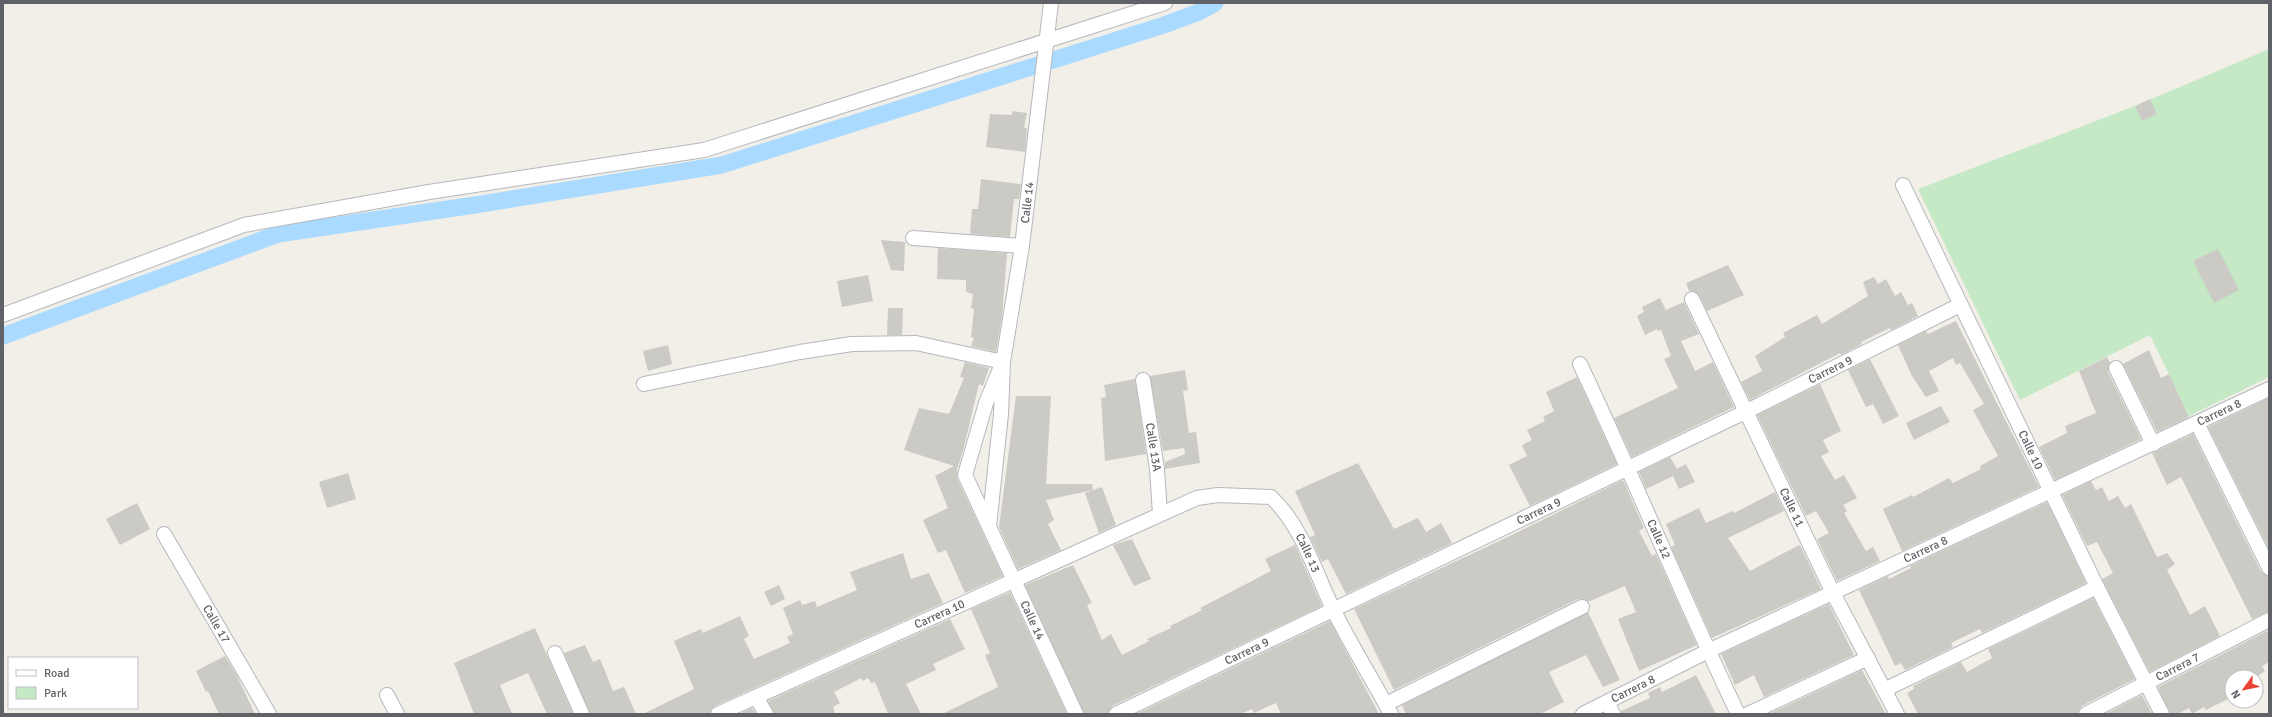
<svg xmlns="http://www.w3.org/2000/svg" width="2272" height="717" font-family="Signika,sans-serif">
	<rect width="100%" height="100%" fill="#f1efe8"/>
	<polygon fill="#c5e8c5" points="2269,49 2269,377 2189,416 2150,335 2020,400 1918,189 2135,106"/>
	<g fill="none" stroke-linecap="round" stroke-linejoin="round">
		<polyline stroke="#aadaff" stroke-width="17" points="3,336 278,234 475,205 722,165 1164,25 1199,12 1215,3"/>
	</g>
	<g fill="#cccac5">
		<polygon points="2150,99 2157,114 2142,121 2135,106"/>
		<polygon points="1012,111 1027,113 1024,127 1027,129 1025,152 986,147 990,114 1012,115"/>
		<polygon points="981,179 1021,184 1019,199 1014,199 1010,237 970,234 972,209 978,209"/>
		<polygon points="881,240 905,242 904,271 891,270"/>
		<polygon points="938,248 1007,253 1002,317 996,352 971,346 974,338 971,337 974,309 971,308 973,294 966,292 966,280 937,279"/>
		<polygon points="2218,249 2239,290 2214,303 2193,261"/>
		<polygon points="1728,265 1744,295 1707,311 1699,295 1693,291 1689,291 1686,283"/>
		<polygon points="868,275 873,301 842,307 837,281"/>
		<polygon points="1874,277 1878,284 1886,279 1895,296 1901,292 1908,305 1912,303 1918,316 1891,330 1890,328 1861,342 1862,344 1841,355 1840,353 1750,400 1741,382 1762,371 1755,356 1785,337 1783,333 1817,315 1822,324 1868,296 1863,282"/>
		<polygon points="1660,298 1666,310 1684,302 1699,334 1681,341 1695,371 1713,362 1734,407 1632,457 1614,418 1678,388 1664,359 1671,356 1661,330 1657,331 1657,329 1645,335 1637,316 1644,312 1642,307"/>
		<polygon points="888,308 903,308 902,335 887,335"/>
		<polygon points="1956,321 2039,487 1902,551 1883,509 1912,495 1913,497 1949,478 1953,483 1981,469 1980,466 1998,456 1973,410 1984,404 1960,363 1956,365 1953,358 1929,371 1939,391 1926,397 1912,376 1898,345 1926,331 1928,334"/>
		<polygon points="668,345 672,364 648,371 643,351"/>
		<polygon points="2149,350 2161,378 2169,374 2189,417 2157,432 2123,364"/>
		<polygon points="2107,357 2110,363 2108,372 2141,439 2055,480 2039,447 2067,433 2065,426 2096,413 2079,371"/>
		<polygon points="1870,359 1899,416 1883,424 1873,404 1866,407 1848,370"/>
		<polygon points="965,362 989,368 983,386 979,384 964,447 958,467 957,467 957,478 1003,576 965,593 946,550 938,553 923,520 948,508 935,476 954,466 904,450 919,408 949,414 964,378 960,377"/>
		<polygon points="1185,370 1188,390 1183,391 1189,433 1196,432 1200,463 1165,469 1165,462 1185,454 1184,448 1163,451 1150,376"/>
		<polygon points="1577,377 1617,464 1530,506 1509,465 1527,456 1522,445 1532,440 1527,430 1545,421 1543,417 1554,411 1546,392"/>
		<polygon points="1135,379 1146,454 1105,461 1101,398 1106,397 1104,385"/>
		<polygon points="1820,384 1841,431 1823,440 1829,452 1821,456 1835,480 1844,475 1857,498 1843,505 1847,511 1844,513 1866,551 1873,547 1880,561 1837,581 1817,539 1829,533 1816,511 1806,516 1757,415"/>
		<polygon points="1016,396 1051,396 1046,484 1092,484 1093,490 1046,500 1054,520 1048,524 1061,550 1018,569 999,527"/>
		<polygon points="2269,398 2269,549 2208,427"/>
		<polygon points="1941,406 1950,422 1914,440 1906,423"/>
		<polygon points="2193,434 2261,572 2269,576 2269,612 2252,619 2181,477 2167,485 2152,453"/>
		<polygon points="1670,457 1677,469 1686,464 1695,482 1679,489 1673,476 1646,489 1639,472"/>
		<polygon points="1358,463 1394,529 1418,518 1426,532 1441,523 1452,543 1346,594 1328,559 1322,562 1310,537 1315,535 1295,491"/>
		<polygon points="348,473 356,499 327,508 319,482"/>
		<polygon points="1623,480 1644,528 1639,531 1652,556 1656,554 1697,645 1639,671 1618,619 1636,612 1625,586 1588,602 1583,599 1578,599 1394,690 1354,609 1514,534"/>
		<polygon points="2091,481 2096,490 2102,487 2109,501 2118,496 2125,508 2131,504 2157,557 2167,553 2175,564 2167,570 2190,615 2205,606 2220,636 2150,672 2102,579 2113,573 2097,542 2087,546 2062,495"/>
		<polygon points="1102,487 1116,525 1099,533 1085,493"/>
		<polygon points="1775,492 1784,511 1728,538 1750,571 1799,545 1801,547 1821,589 1712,638 1671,547 1675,545 1666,524 1699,508 1706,523 1733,511 1734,513"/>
		<polygon points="2047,502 2086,583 1982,633 1980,629 1951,643 1953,647 1905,670 1901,663 1895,666 1859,590 1888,576 1889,579 1911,568 1910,566"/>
		<polygon points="137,503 150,529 120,545 106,519"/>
		<polygon points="1132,539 1151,579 1134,586 1113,545"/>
		<polygon points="1295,545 1322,606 1112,706 1108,714 1084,714 1025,585 1073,565 1092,603 1087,605 1102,640 1111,634 1122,655 1149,641 1147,639 1171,628 1170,626 1202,610 1200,608 1271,571 1265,559"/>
		<polygon points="903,553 911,579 929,573 943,603 715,706 710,714 643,714 694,689 674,641 701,629 703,633 740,616 749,636 744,639 754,659 790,643 787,637 793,634 783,608 800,600 802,605 815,601 817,607 857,590 850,572"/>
		<polygon points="779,585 785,599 771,606 764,592"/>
		<polygon points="1010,592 1067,714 942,714 998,687 985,655 990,653 971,609"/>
		<polygon points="2093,598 2135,679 2082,706 2078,714 1918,714 1907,693 1914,689 1913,686 1961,662 1967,672 1992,658 1988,649"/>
		<polygon points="1829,604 1854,655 1764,697 1754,675 1735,685 1721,654"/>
		<polygon points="1588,612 1620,680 1603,687 1586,655 1549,672 1564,702 1540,714 1406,714 1402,705"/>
		<polygon points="950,619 965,649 933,664 936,670 906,684 921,714 888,714 875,682 871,683 868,678 863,681 861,678 834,692 840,703 833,707 835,714 774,714 768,701"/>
		<polygon points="1330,621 1379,714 1281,714 1276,703 1254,713 1252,709 1240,714 1136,714"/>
		<polygon points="535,628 573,714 547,714 528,673 500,685 512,714 474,714 454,663"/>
		<polygon points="2269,630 2269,662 2262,666 2265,671 2256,677 2232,677 2232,697 2206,710 2204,707 2192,714 2189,708 2178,714 2170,714 2158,687"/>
		<polygon points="585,645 593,662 600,659 613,691 624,687 636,714 590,714 564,653"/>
		<polygon points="225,656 236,674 255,714 219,714 208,691 206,692 196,671"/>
		<polygon points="1862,670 1886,714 1771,714 1771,713"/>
		<polygon points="1696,675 1716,714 1621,714 1621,711 1650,698 1648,693 1660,687 1662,692"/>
		<polygon points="2256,677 2264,693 2256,697"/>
		<polygon points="2142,695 2152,714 2105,714"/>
		<polygon points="752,708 756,714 739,714"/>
	</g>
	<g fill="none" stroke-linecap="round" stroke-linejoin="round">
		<g stroke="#b5b8bc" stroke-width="16">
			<g id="street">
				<path id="s1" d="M1903 185 2097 587 2162 714"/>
				<polyline points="913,238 1022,246"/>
				<path id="s2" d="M1692 299 1833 593 1897 714"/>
				<polyline points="3,315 244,225 429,192 704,150 1165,3"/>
				<path id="s3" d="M1580 364C1635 480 1683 599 1738 714"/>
				<polyline points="2116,368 2153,444"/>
				<path id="s4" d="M1000 369 986 403 965 475 1076 714"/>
				<path id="s5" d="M1143 380 1157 469 1160 514"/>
				<polyline points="644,384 800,352 852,344 916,343 1003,362"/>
				<polyline points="2197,423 2269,568"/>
				<path id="s6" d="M989 526 1001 414 1003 362 1022 246 1051 3"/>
				<path id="s7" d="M164 534 269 714"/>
				<polyline points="555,653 582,714"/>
				<polyline points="1884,690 2097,587"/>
				<polyline points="387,695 397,714"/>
				<polyline points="756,697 766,714"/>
				<polyline points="1607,702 1613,714"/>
				<polyline points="1386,704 1582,607"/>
				<path id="s8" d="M718 714 1197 498 1218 495 1271 497C1302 526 1315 572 1333 609 1351 645 1372 679 1391 714"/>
				<path id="s9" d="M1116 714 1745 412 1960 305"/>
				<path id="s10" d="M1583 714 1708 651 2269 389"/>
				<polyline points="1748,714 1868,658"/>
				<path id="s11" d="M2086 714 2269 620"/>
			</g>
		</g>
		<use href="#street" stroke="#fff" stroke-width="14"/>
	</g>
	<g text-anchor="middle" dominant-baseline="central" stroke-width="3.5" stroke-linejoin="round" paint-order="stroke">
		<g font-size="12" fill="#5f6368" stroke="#fff">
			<text stroke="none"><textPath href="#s6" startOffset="326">Calle 14</textPath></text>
			<text stroke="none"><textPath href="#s9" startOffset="793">Carrera 9</textPath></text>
			<text stroke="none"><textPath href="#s10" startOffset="704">Carrera 8</textPath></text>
			<text stroke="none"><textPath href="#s5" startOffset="68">Calle 13A</textPath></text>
			<text stroke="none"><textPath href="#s1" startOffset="294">Calle 10</textPath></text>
			<text stroke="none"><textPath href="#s2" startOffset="231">Calle 11</textPath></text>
			<text stroke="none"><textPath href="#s9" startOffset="469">Carrera 9</textPath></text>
			<text stroke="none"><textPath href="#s3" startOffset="192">Calle 12</textPath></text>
			<text stroke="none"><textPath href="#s10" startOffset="380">Carrera 8</textPath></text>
			<text stroke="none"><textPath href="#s8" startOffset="667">Calle 13</textPath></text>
			<text stroke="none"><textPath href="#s8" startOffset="243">Carrera 10</textPath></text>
			<text stroke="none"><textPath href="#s4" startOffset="272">Calle 14</textPath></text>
			<text stroke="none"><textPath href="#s7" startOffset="104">Calle 17</textPath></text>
			<text stroke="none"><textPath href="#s9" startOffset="145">Carrera 9</textPath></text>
			<text stroke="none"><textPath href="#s11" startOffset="103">Carrera 7</textPath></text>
			<text stroke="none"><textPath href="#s10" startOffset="56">Carrera 8</textPath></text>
		</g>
	</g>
	<rect width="2272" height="717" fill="none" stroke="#5f6368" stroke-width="8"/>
	<rect x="8" y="657" width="130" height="52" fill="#ffffff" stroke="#bfc1c3"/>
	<rect x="16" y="670" width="20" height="6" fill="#ffffff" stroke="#bfc1c3"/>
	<text x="44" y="677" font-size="12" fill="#5f6368">Road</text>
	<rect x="16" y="687" width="20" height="12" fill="#c5e8c5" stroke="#bfc1c3"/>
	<text x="44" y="697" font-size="12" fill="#5f6368">Park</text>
	<g transform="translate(2244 689) rotate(237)"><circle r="19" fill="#ffffff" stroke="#bfc1c3"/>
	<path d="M0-3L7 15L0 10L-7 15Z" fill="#ea4335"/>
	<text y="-6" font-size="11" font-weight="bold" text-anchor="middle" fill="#5f6368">N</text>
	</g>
</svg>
